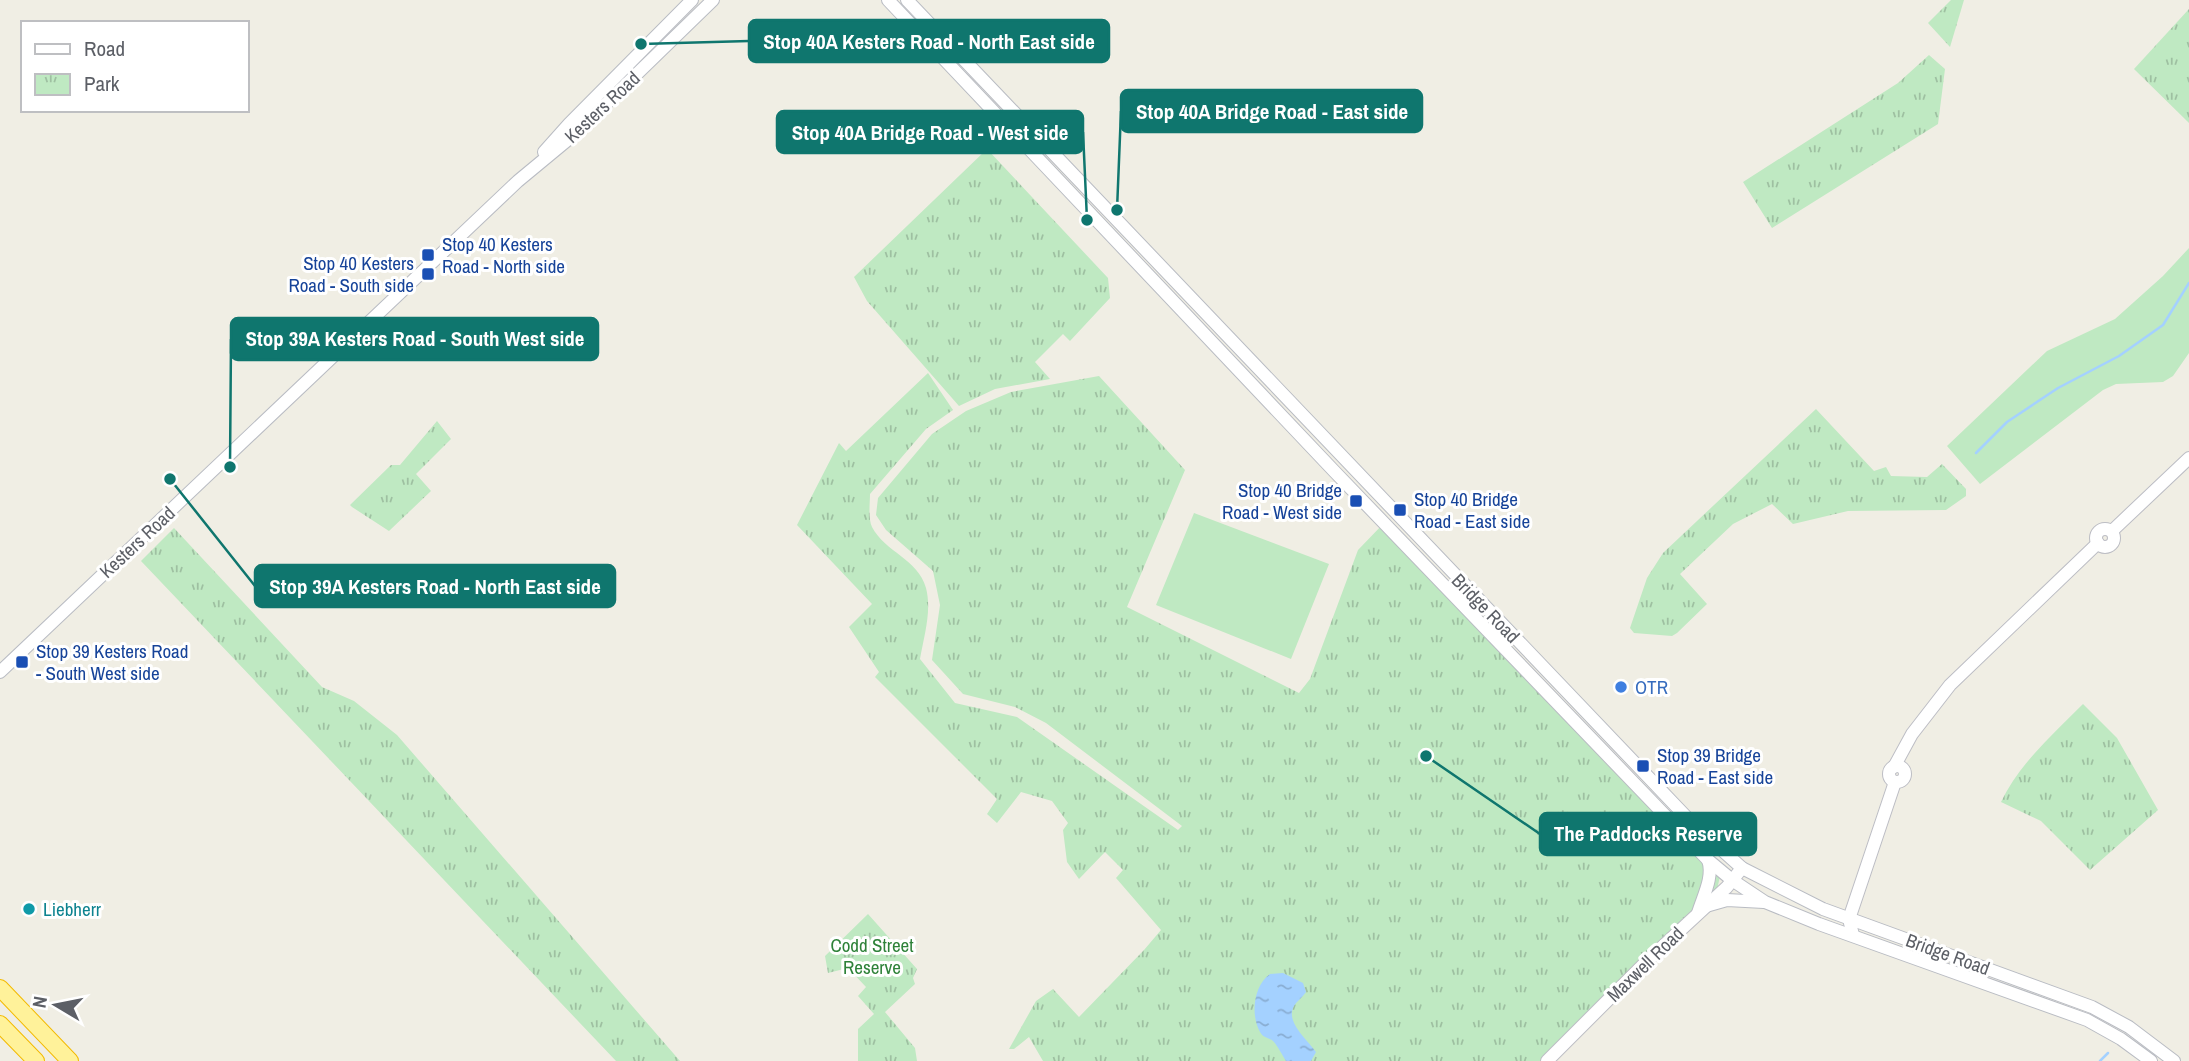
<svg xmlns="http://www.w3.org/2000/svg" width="2189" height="1061" font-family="'Archivo Narrow',sans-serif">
	<defs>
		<pattern id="park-tufts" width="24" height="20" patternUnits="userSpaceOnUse" patternTransform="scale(1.75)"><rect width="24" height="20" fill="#bfe9c2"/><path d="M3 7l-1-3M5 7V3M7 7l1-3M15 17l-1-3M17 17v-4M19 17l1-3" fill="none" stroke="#9ec0a1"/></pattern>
		<pattern id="water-ripples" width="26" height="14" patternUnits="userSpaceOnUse" patternTransform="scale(1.75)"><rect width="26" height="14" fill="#a4d1ff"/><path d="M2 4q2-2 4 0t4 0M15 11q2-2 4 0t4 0" fill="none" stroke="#89add2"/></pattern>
	</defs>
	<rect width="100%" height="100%" fill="#f0eee4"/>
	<g fill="#bfe9c2">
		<polygon points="2189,248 2189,353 2173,376 2163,382 2116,384 2103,390 1980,484 1947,446 2047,351 2115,319 2163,276"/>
		<polygon points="1194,513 1329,564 1291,659 1156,605"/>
	</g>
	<g fill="url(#park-tufts)">
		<polygon points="1951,0 1964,0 1950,47 1928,23"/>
		<polygon points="2189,9 2189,123 2134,69"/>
		<polygon points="1929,55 1945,69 1938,124 1772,228 1743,182 1898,83"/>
		<polygon points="987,149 1108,278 1110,298 1070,341 1063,334 1035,362 1050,379 995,389 959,406 867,301 854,277"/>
		<path d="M928 373 953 410 926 429 870 494C870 503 868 519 872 527 885 552 918 559 926 588 932 611 924 636 920 659L955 703 1017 717 1178 830 1182 826 1046 723 1015 707 963 694 932 660 940 605 933 571 886 530 876 515 878 498 932 434 966 411 1011 392 1099 376 1185 470 1127 607 1299 693 1310 679 1358 550 1384 523 1721 872 1716 894 1546 1061H1043L1029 1037 1014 1049H1009L1036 1001 1053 989 1079 1017 1144 950 1161 930 1116 878 1123 870 1105 852 1079 879 1067 862 1063 830 1068 823 1052 801 1021 792 997 823 987 814 997 799 875 677 879 672 849 627 872 604 797 525 839 443 846 451Z"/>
		<polygon points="1816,409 1874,471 1886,467 1891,476 1927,477 1942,464 1966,489 1966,496 1946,510 1848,511 1793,524 1772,504 1733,524 1680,574 1707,604 1677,633 1672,636 1634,633 1630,628 1647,578 1663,553"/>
		<polygon points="437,421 451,439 416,474 431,491 389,531 352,507 350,505 391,465 400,465"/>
		<polygon points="174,528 322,687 354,701 397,735 680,1061 616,1061 141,561"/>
		<path d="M2083 704 2117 738 2158 810 2090 870 2041 821 2001 802C2020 763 2052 735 2083 704Z"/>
		<polygon points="868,914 917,969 913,978 915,984 885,1012 915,1048 917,1061 858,1061 858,1029 874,1014 858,996 866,987 848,968 828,973 825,956"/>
	</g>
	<path fill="url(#water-ripples)" d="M1283 973 1303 983 1306 992C1302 998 1297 1001 1294 1006 1285 1022 1307 1039 1316 1052L1311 1061H1286C1282 1055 1278 1046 1273 1041 1268 1037 1263 1038 1260 1032 1250 1014 1254 985 1270 974Z"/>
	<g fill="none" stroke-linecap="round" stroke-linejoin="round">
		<g stroke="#a4d1ff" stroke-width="2.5">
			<polyline points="1976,453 2007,422 2058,388 2119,356 2163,325 2189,283"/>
			<polyline points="2100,1061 2108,1053"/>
		</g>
		<g stroke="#bcbdc4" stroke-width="14">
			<g id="tertiary">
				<circle cx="2105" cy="538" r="9"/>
				<polyline points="2112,531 2189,458"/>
				<circle cx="1897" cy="774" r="8"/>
				<polyline points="1894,767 1912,734 1950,685 2098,543"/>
				<polyline points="1853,935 1849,919 1895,782"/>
				<polyline points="1547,1061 1647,961 1727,887 1742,868"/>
			</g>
		</g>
		<g stroke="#b9bcc3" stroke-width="14">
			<g id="secondary">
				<polyline points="888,0 1334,471 1708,860 1732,880 1765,902 1819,924 2087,1020 2121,1039 2151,1061"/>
				<polyline points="907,0 1694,825 1742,868 1823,909 2092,1007 2129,1027 2174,1061"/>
				<polyline points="544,152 569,124 692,0"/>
				<polyline points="0,672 518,181 576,133 713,0"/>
				<polyline points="1706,906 1727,900 1764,902"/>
				<path d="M1698 913C1703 896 1714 877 1708 860"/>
			</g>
		</g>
		<g stroke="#f3ba00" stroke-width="18">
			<g id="trunk">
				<polyline points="0,988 70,1061"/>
				<polyline points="0,1024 36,1061"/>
			</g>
		</g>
		<use href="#tertiary" stroke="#fff" stroke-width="12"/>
		<use href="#secondary" stroke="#fff" stroke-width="12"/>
		<use href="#trunk" stroke="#fff29a" stroke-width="16"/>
	</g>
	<g fill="#1a4fb4" stroke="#fff" stroke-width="2.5">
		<rect x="421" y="248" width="14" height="14" rx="3.5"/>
		<rect x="421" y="267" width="14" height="14" rx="3.5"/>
		<rect x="1349" y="494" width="14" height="14" rx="3.5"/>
		<rect x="1393" y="503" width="14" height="14" rx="3.5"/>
		<rect x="15" y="655" width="14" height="14" rx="3.5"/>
		<rect x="1636" y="759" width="14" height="14" rx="3.5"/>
	</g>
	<circle fill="#3f7fe0" stroke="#fff" stroke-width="2.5" cx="1621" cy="687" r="7"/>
	<circle fill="#0f9aa8" stroke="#fff" stroke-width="2.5" cx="29" cy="909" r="7"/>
	<g text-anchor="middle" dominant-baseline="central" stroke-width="6" stroke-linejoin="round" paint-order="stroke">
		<g font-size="19" fill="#5c5f66" stroke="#fff">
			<text transform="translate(602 107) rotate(-43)">Kesters Road</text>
			<text transform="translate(137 542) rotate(-43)">Kesters Road</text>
			<text transform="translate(1486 608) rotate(46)">Bridge Road</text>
			<text transform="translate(1948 954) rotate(20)">Bridge Road</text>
			<text transform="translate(1645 964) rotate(-44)">Maxwell Road</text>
		</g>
		<g font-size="19" fill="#164399" stroke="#fff" text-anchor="start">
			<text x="442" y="244">Stop 40 Kesters<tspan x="442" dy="22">Road - North side</tspan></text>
			<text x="414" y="263" text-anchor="end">Stop 40 Kesters<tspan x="414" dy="22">Road - South side</tspan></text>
			<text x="1342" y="490" text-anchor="end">Stop 40 Bridge<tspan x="1342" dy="22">Road - West side</tspan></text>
			<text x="1414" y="499">Stop 40 Bridge<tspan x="1414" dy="22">Road - East side</tspan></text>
			<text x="36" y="651">Stop 39 Kesters Road<tspan x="36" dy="22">- South West side</tspan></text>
			<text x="1657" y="755">Stop 39 Bridge<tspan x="1657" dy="22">Road - East side</tspan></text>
		</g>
		<g font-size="19" fill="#366cbe" stroke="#fff" text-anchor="start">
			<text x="1635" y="687">OTR</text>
		</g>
		<g font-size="19" fill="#0d838f" stroke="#fff" text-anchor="start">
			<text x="43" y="909">Liebherr</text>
		</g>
		<g font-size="19" fill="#2e8239" stroke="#fff">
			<text x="872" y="945">Codd Street<tspan x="872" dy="22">Reserve</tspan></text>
		</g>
	</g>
	<path fill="none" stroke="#0f766e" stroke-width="2.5" d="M641 44L749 41M1117 210L1121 111M1087 220L1083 132M230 467L231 339M170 479L255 586M1426 756L1540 834"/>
	<g fill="#0f766e" stroke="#fff" stroke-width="2.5">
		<circle cx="641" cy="44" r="7"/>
		<circle cx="1117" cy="210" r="7"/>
		<circle cx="1087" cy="220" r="7"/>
		<circle cx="230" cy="467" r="7"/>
		<circle cx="170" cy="479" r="7"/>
		<circle cx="1426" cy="756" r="7"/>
	</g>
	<g fill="#0f766e" stroke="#0f766e" stroke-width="2.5">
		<rect x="749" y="20" width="360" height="42" rx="7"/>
		<rect x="1121" y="90" width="301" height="42" rx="7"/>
		<rect x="777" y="111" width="306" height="42" rx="7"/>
		<rect x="231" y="318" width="367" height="42" rx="7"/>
		<rect x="255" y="565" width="360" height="42" rx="7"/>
		<rect x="1540" y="813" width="216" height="42" rx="7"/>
	</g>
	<g font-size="21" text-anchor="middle" font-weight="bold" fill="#fff">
		<text x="929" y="49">Stop 40A Kesters Road - North East side</text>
		<text x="1272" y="119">Stop 40A Bridge Road - East side</text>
		<text x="930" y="140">Stop 40A Bridge Road - West side</text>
		<text x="415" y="346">Stop 39A Kesters Road - South West side</text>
		<text x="435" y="594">Stop 39A Kesters Road - North East side</text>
		<text x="1648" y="841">The Paddocks Reserve</text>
	</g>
	<rect x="21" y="21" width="228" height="91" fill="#ffffff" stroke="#bebfc2" stroke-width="2"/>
	<rect x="35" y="44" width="35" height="10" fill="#ffffff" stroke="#bebfc2" stroke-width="2"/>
	<text x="84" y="56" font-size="21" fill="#5c5f66">Road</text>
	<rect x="35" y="74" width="35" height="21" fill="url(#park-tufts)" stroke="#bebfc2" stroke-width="2"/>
	<text x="84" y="91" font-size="21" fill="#5c5f66">Park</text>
	<g transform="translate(56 1005) rotate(280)" stroke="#ffffff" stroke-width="5" paint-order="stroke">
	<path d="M0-5L12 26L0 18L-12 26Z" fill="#5c5f66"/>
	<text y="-10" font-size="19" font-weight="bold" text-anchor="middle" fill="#5c5f66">N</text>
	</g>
</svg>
